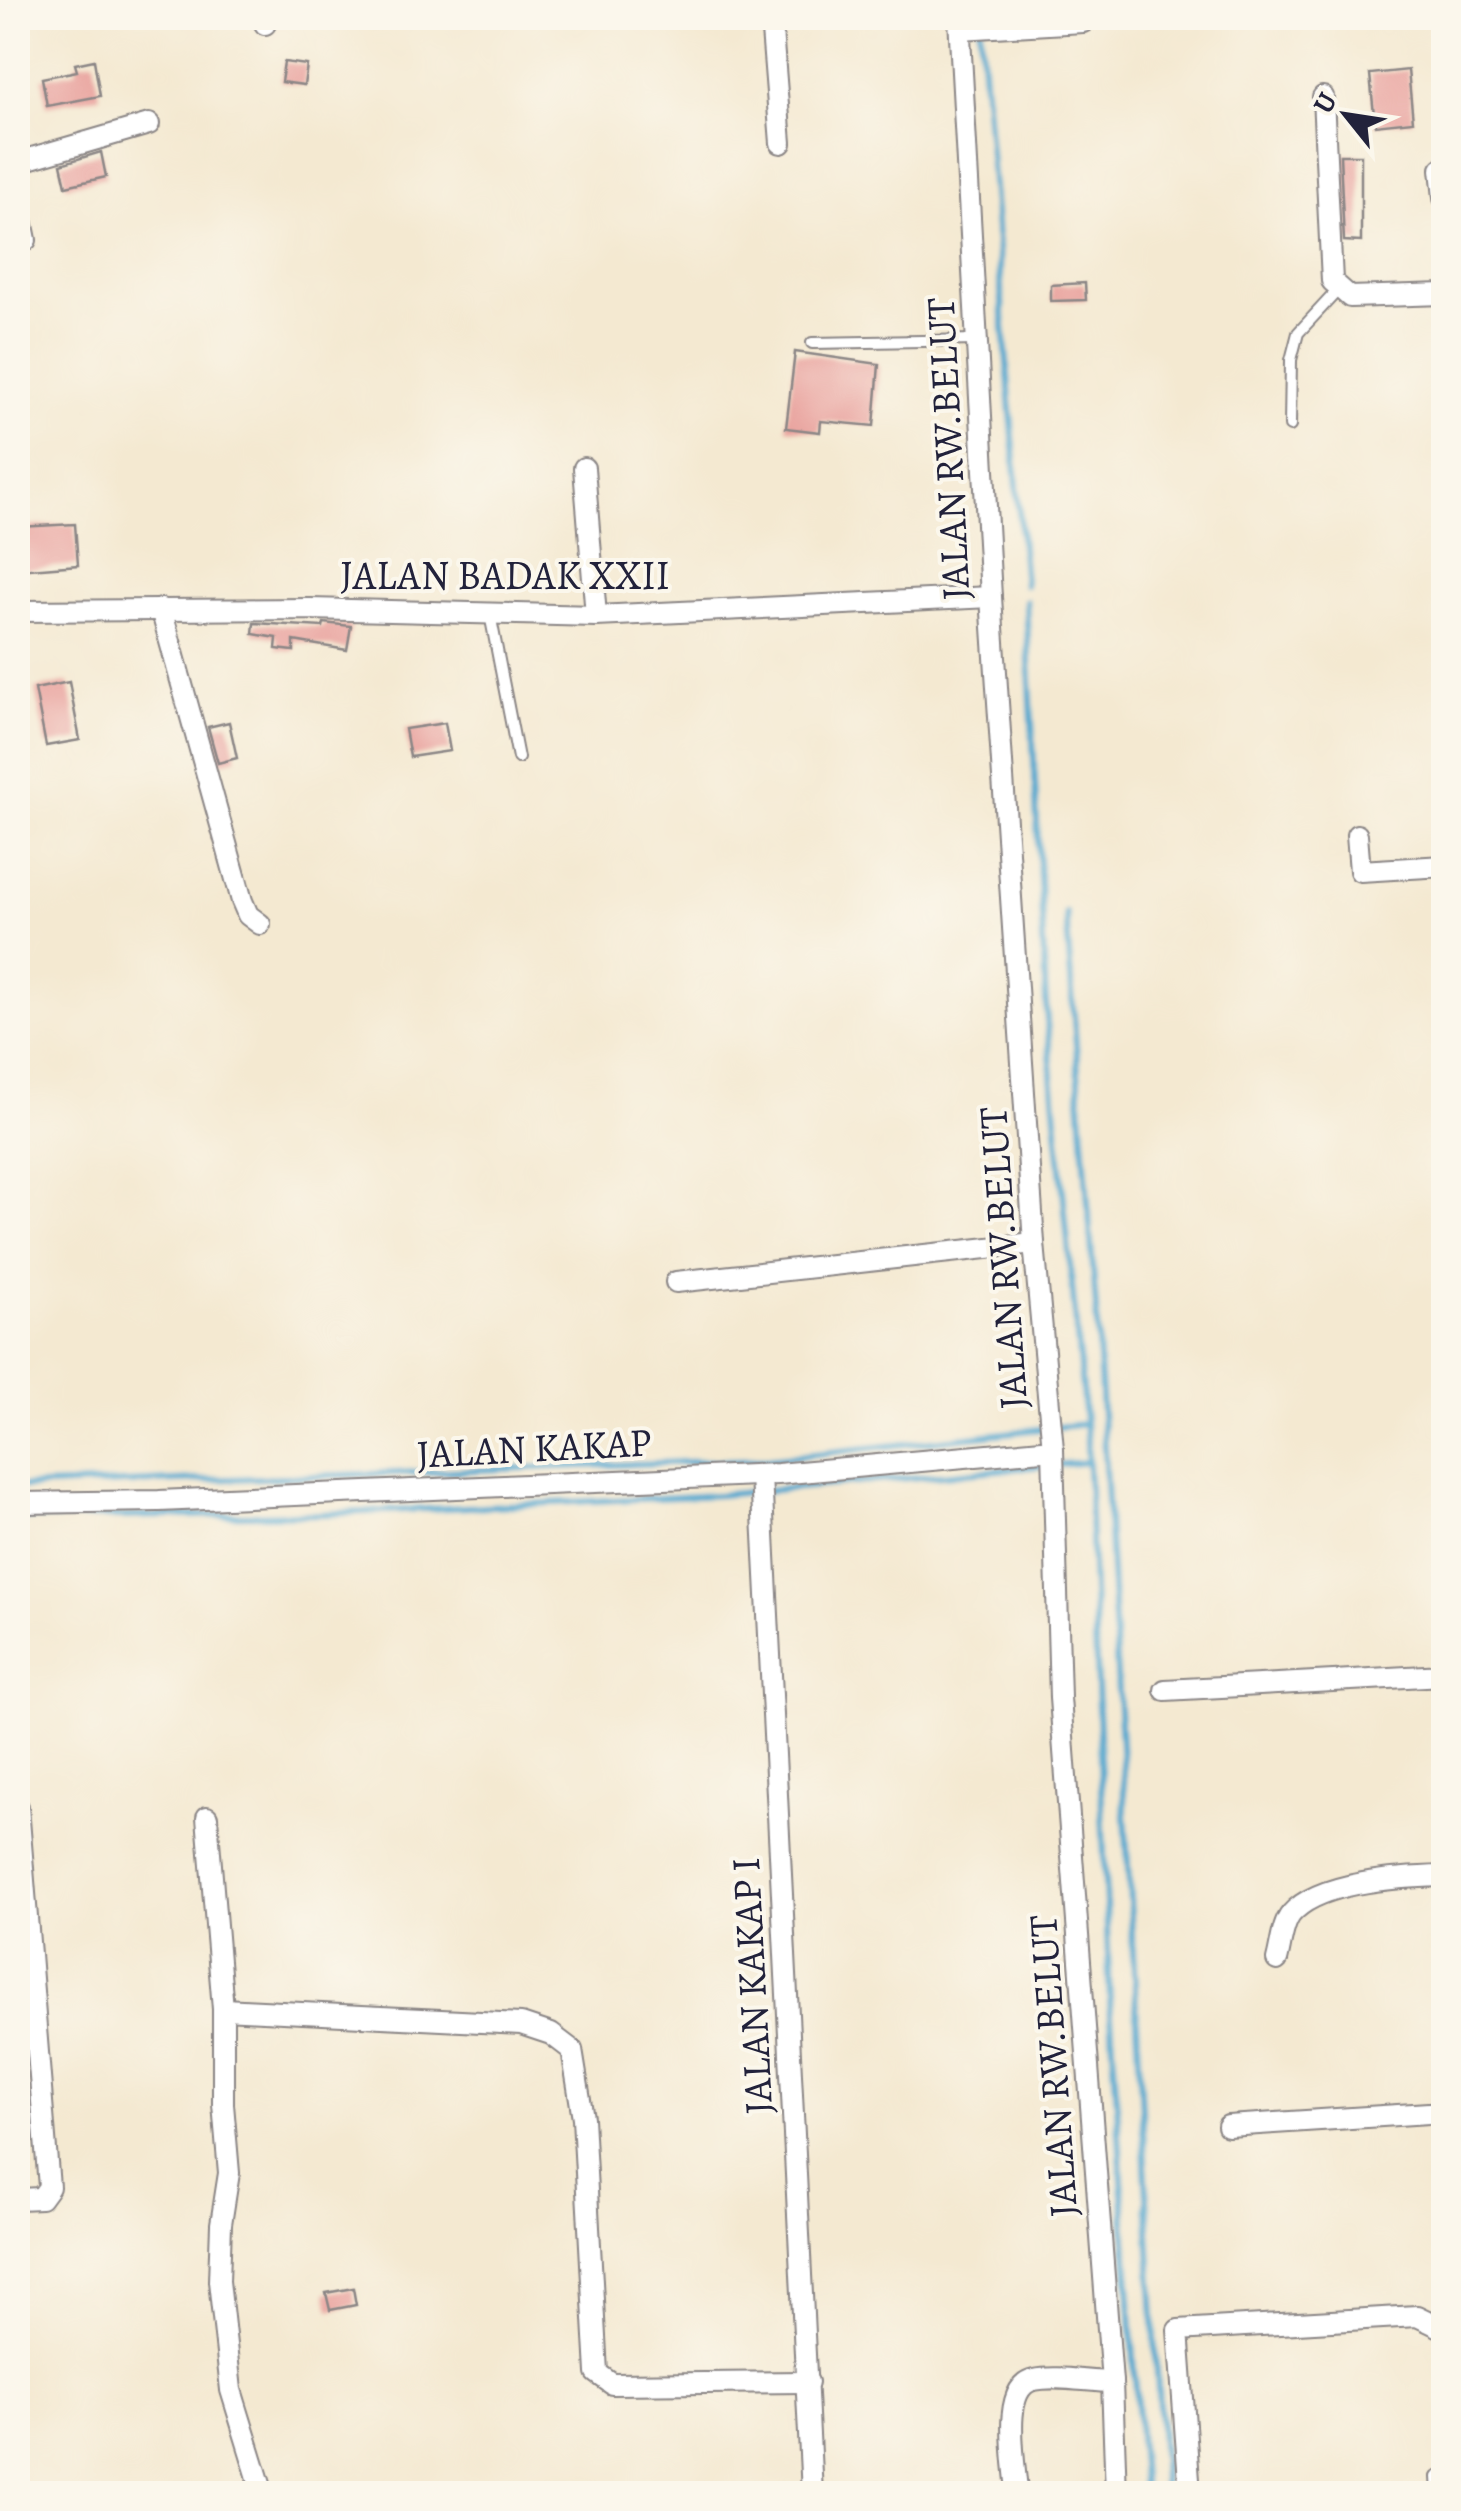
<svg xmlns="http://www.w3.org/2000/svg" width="1461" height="2511" font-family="Alegreya,serif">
	<rect width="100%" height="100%" fill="#fbf7ec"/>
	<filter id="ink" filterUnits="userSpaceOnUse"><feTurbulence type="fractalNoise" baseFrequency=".01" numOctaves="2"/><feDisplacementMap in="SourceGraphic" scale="20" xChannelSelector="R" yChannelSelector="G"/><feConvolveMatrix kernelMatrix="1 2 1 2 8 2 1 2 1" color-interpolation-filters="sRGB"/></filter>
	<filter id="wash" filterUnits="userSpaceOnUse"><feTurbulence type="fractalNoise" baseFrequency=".0048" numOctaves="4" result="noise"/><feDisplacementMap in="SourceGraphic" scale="40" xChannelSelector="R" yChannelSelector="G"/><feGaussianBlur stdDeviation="2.25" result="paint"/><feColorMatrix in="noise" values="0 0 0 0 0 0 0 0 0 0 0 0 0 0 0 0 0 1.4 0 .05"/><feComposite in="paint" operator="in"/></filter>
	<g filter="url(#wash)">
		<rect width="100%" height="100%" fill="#f4e9d1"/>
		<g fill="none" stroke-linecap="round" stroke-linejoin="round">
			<g stroke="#52a8cf" stroke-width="6">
				<polyline points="979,18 1025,585"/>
				<polyline points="1026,601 1047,1022 1087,1442 1110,2001 1143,2494"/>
				<polyline points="1066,913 1096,1308 1164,2494"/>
				<polyline points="18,1487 769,1459 1085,1424"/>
				<polyline points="18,1518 320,1514 718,1495 1088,1462"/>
			</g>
		</g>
		<g id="blocks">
			<g fill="#e89e9a">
				<polygon points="94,60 100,96 47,106 42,78 77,71 75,64"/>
				<polygon points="284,62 307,65 304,85 281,82"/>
				<polygon points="1408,70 1413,121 1375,125 1370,74"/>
				<polygon points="101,152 106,177 66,186 61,164"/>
				<polygon points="1340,155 1361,155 1361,242 1344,241"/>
				<polygon points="1085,283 1086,300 1051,301 1051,285"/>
				<polygon points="795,352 879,364 874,426 821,421 820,432 786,428"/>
				<polygon points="75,524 78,565 18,570 18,527"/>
				<polygon points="254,623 323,627 324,623 351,626 347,650 294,641 294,651 276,649 277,638 253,634"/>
				<polygon points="69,682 80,740 46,746 35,689"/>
				<polygon points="229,722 237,758 218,763 208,727"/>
				<polygon points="445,723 450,751 410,757 405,729"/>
				<polygon points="353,2288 356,2305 330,2310 326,2293"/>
			</g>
		</g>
	</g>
	<g filter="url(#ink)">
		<use href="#blocks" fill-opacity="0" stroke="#8b8686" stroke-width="2.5"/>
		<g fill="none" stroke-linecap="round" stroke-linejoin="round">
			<g stroke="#8b8686" stroke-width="14">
				<g id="service">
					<polyline points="812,343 977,340"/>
					<polyline points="1290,426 1291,360 1298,333 1337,291"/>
					<polyline points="490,614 518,758"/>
					<polyline points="1437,2477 1438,2494"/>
				</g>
			</g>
			<g stroke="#8b8686" stroke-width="24">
				<g id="minor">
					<polyline points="262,18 265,24"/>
					<polyline points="771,18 781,143"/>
					<polyline points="959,18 991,597 1034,1243 1053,1449 1060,1698 1112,2382 1116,2494"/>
					<polyline points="960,29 1083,22"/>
					<polyline points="1323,97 1332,281 1350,297 1444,294"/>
					<polyline points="18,162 149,124"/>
					<polyline points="1441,169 1444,198"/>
					<polyline points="18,201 26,240"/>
					<polyline points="584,468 596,616"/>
					<polyline points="161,609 242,901 248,915 260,924"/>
					<polyline points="18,611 310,609 596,616 991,597"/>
					<polyline points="1357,835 1360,871 1444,866"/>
					<polyline points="676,1282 1034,1243"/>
					<polyline points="761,1475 812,2494"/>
					<polyline points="18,1503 159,1501 778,1474 1053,1449"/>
					<polyline points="1165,1690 1444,1675"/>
					<polyline points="18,1807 49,2187 41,2198 18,2199"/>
					<polyline points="207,1817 223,2009 223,2104 229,2173 221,2224 219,2281 231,2390 263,2494"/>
					<path d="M1277 1960C1281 1946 1282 1925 1291 1914 1319 1881 1403 1877 1444 1876"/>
					<polyline points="223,2009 521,2024 551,2034 572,2050 583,2118 597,2373 612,2384 808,2382"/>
					<polyline points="1228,2126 1444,2112"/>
					<path d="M1017 2494C1016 2466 999 2387 1034 2380 1057 2375 1088 2382 1112 2382"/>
					<polyline points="1190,2494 1178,2330 1417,2316 1444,2329"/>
				</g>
			</g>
			<use href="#service" stroke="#fff" stroke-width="10"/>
			<use href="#minor" stroke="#fff" stroke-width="20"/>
		</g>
	</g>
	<g text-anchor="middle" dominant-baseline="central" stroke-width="8" stroke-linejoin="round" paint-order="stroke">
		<g font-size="40" fill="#22223b" stroke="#fbf7ec">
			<text transform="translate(948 449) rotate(-93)">JALAN RW.BELUT</text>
			<text x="505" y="575">JALAN BADAK XXII</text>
			<text transform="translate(1003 1258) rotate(-94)">JALAN RW.BELUT</text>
			<text transform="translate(534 1448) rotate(-3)">JALAN KAKAP</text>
			<text transform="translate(752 1986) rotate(-93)">JALAN KAKAP I</text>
			<text transform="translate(1053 2066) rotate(-94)">JALAN RW.BELUT</text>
		</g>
	</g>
	<rect width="1461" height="2511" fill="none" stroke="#fbf7ec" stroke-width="60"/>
	<g transform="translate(1346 115) rotate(300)" stroke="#fbf7ec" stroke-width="8" paint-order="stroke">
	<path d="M0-8L18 38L0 25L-18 38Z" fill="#22223b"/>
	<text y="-15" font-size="28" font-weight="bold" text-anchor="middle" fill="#22223b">U</text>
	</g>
</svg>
